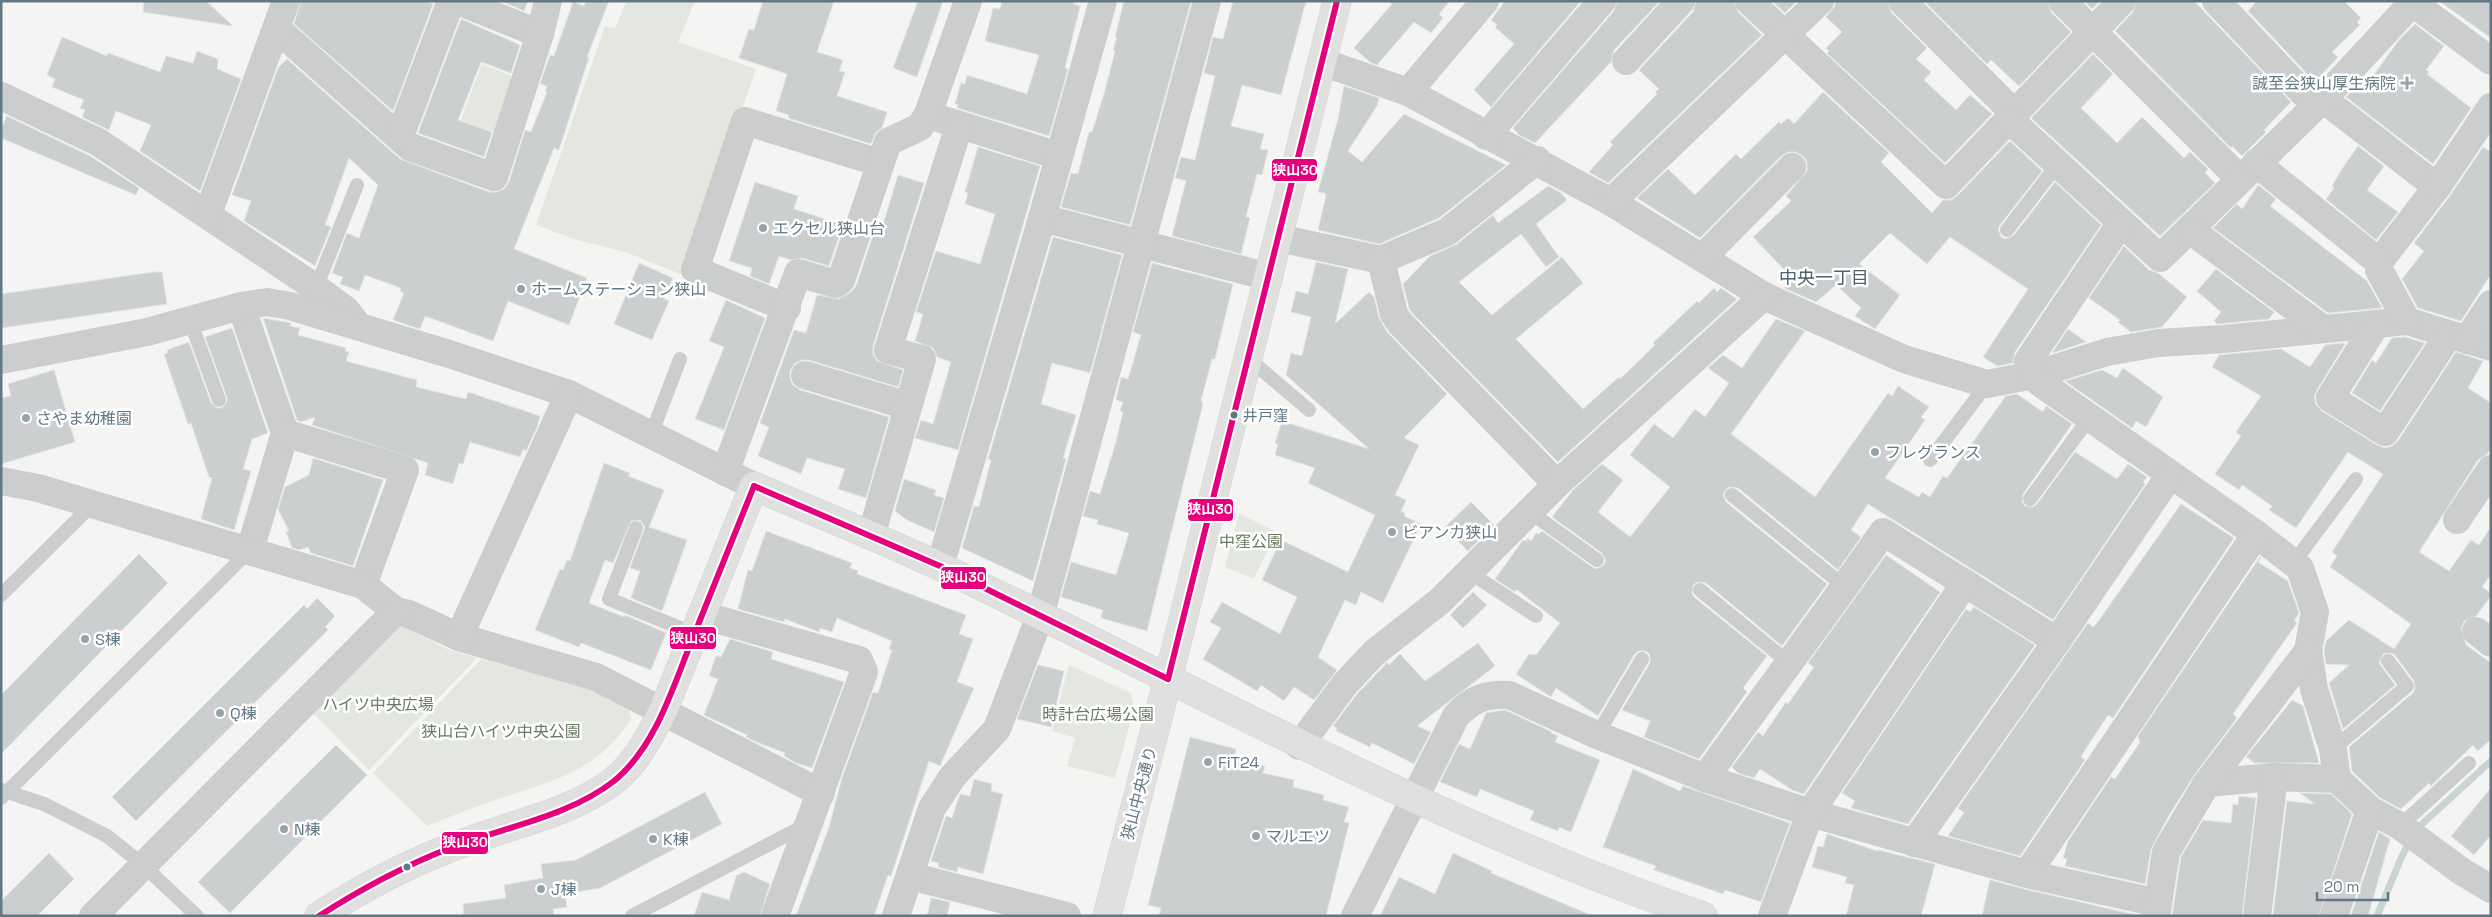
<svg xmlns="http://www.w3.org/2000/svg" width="2492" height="917" font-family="'Space Grotesk','Noto Sans JP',sans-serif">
	<rect width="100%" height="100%" fill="#f4f4f2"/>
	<g fill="#e4e7e0">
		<polygon points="627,1 695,1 678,42 756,69 683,275 625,252 577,240 536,225 605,26 615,28"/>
		<polygon points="482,64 517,78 497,133 461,120"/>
		<polygon points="1239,513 1276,532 1254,579 1225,567"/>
		<polygon points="403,626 449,650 477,658 369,770 313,713 398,628"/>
		<path d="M481 659 591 689 628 706 631 719C594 776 548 781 489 802 468 809 448 818 427 826L373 773Z"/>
		<polygon points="1069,665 1131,693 1134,709 1115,778 1067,766 1075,738 1052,731"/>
	</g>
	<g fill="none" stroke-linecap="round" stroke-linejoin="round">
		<g stroke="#c9d4d5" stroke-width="7">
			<polyline points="2417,831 2422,824 2491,761"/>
			<polyline points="2377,916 2402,856 2411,840"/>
		</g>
	</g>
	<g fill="#cccfcf" stroke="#e3e3e2">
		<polygon points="144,1 206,1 233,26 143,12"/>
		<polygon points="301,1 425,1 433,4 393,111 294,24"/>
		<polygon points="501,1 528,1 524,11"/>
		<polygon points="586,1 609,1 587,57 589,57 559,150 554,148 514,249 587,278 569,325 508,301 493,341 425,316 420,329 393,320 404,293 400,291 401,288 365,275 359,291 340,284 343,277 332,273 347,233 359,238 378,185 349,158 325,225 331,227 315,266 244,221 251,201 232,195 278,68 287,59 400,159 489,192 496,192 504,189 509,182 525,130 531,132 547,92 545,91 547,86 540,84 550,55 554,56 573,2 584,6"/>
		<polygon points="763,1 834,1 817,52 843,60 839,71 845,72 837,96 887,112 882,128 876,132 871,144 788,118 789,115 776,111 787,74 739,58 749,29 754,30"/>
		<polygon points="918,1 943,1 917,77 893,68"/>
		<polygon points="1002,1 1074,1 1073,4 1080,6 1065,68 1068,69 1049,136 957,108 958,104 955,104 961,83 965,84 967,75 1027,94 1039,55 985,41 993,8 1000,9"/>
		<polygon points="1124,1 1191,1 1130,225 1061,207 1071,173 1078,174 1089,132 1092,132 1104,94 1115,51 1113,50 1117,37 1115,37"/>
		<polygon points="1233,1 1306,1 1281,95 1242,85 1231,126 1264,134 1260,149 1268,150 1262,175 1257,174 1246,217 1250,218 1241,254 1172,236 1186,181 1175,178 1181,157 1195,160 1215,76 1204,73 1213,37 1223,39"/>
		<polygon points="1389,1 1450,1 1439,14 1443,18 1431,33 1414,22 1377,65 1371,63 1354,48 1392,4"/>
		<polygon points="1505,1 1581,1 1491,107 1474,90 1514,44 1495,27 1497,25 1491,20"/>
		<polygon points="1617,1 1660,1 1614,50 1611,62 1535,143 1519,135 1513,128 1614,11"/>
		<polygon points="1696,1 1734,1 1738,12 1762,35 1608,183 1589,172 1613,145 1610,142 1657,94 1655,92 1659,89 1639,70 1693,12"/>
		<polygon points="1772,1 1797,1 1785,13"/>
		<polygon points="1835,1 1887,1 1891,12 1927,48 1916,59 1931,72 1924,80 1956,110 1970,95 1992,114 1945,163 1827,53 1829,51 1826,48 1842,32 1826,17 1835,6"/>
		<polygon points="1924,1 2047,1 2051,12 2071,32 2019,86 1991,60 1987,64"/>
		<polygon points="2084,1 2100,1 2092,9"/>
		<polygon points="2137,1 2194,1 2291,102 2264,130 2266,132 2242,156 2232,146 2231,148 2115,31 2133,12"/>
		<polygon points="2257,1 2344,1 2361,18 2357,22 2360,25 2332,52 2338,57 2315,82 2248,11"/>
		<polygon points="2439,1 2491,1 2491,38"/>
		<polygon points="461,19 520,45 511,73 481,62 458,120 492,132 484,157 418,133"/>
		<polygon points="2415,24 2444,46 2426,70 2429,72 2427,74 2471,108 2433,164 2346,97 2357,86 2363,90 2399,40"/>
		<polygon points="62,37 107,56 108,53 160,72 166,56 193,63 197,51 218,59 217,69 241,79 200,191 140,151 151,125 116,111 109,130 82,117 85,110 80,108 84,100 52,87 55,79 47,75"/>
		<polygon points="2093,54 2113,74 2081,108 2117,143 2142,117 2184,158 2190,152 2208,169 2205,173 2215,183 2160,236 2031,118"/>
		<polygon points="1344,86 1379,98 1377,106 1348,151 1362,162 1404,114 1506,165 1439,218 1379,244 1318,230 1326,196 1325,193 1318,192 1338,119"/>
		<polygon points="1823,92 1889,153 1881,162 1932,213 1943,200 1951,200 1957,196 2010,141 2042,171 2000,225 1998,229 2001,237 2006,239 2014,235 2055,182 2101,225 2015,352 2013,363 1997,366 1983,357 2028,289 1950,237 1927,264 1890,233 1859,264 1900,295 1875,329 1855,316 1861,308 1836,285 1816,302 1786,289 1784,287 1793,279 1753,237 1791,201 1786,196 1807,171 1807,162 1803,156 1796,152 1788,152 1781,156 1700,238 1637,198 1668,169 1695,195 1736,154 1741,159 1779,122 1781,124 1788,118 1794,124"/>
		<polygon points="7,116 90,156 139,188 136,195 1,138 1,129"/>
		<polygon points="2358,146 2384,166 2367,190 2398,212 2376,240 2326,199 2334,188 2332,186 2342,169"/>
		<polygon points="978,147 1040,166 958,450 915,438 921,420 933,424 951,362 937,357 933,348 915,341 923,314 916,312 936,251 980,264 995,214 965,204 968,193 965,192"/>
		<polygon points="2483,147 2491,152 2491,274 2461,321 2418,308 2402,279 2424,251 2414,243 2449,197"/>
		<polygon points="898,175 924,183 873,346 873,354 877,361 903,370 898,387 809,360 802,360 795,363 790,371 790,379 793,385 800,390 889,417 866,498 838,489 845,469 807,458 801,474 758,456 769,427 760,423 794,330 806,333 817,295 839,299 851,292 856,286 873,235 877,236 880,227 882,228"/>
		<polygon points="755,182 798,196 794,209 843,225 829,266 802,258 791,260 779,256 769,284 750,276 752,268 729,261"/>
		<polygon points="2258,185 2276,199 2270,206 2367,281 2382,308 2328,313 2213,228 2237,204 2242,209"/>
		<polygon points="1548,186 1561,193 1567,200 1536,224 1559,257 1546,267 1521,234 1459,282 1492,315 1562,257 1583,283 1516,339 1583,409 1619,377 1620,379 1655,345 1653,343 1697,301 1699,303 1714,288 1717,292 1721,288 1737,299 1558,462 1412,313 1409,308 1403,284 1430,256 1457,244 1493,215 1498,223"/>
		<polygon points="1053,237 1122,255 1090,373 1052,363 1041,404 1076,415 1063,458 1066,459 1033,581 962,548 974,506 979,507 991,460 988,459"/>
		<polygon points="2124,246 2149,270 2158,273 2187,297 2162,327 2131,332 2118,322 2120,320 2089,298"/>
		<polygon points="1316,262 1348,269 1335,324 1369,292 1374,297 1379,318 1387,332 1447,394 1404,438 1419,445 1395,495 1406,500 1401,511 1405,513 1404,516 1421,524 1383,603 1361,592 1356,605 1345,600 1318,657 1337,670 1314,700 1294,687 1284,701 1261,685 1257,691 1203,659 1221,628 1210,622 1222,602 1280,634 1297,597 1262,580 1281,540 1348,572 1375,515 1308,483 1315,468 1275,455 1278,444 1275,443 1282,421 1369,449 1286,375 1291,353 1302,356 1311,317 1291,312 1296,291 1308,294"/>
		<polygon points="639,263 673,278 664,299 669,301 652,340 614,324"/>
		<polygon points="1152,263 1233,284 1215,359 1212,359 1201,401 1203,404 1147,631 1101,618 1103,610 1061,597 1071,562 1116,575 1129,533 1097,524 1098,520 1083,516 1090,491 1100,494 1116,442 1123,412 1120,411 1123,402 1116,400 1121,377 1128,379 1141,335 1133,332"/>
		<polygon points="2216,269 2274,312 2269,319 2217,324 2214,321 2221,312 2197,291"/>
		<polygon points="154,272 162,272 167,304 1,328 1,294"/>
		<polygon points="726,300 765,318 724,430 695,419 724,347 709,341"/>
		<polygon points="263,318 291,323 290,326 300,328 298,335 346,348 345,351 349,352 346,361 417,380 416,387 466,399 468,392 540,416 537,427 526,451 523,449 520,457 470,442 463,464 459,463 453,484 425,475 428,463 312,425 315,417 301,422 297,420"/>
		<polygon points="1776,319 1805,331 1731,434 1815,497 1888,393 1892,396 1898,386 1929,407 1921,417 1925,420 1885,478 1919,497 1922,492 1930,497 1943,476 1947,478 2006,396 2017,394 2043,412 2046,406 2072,424 2023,494 2022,502 2025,506 2033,507 2037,504 2075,452 2117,479 2128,464 2147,477 2143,482 2145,484 2053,620 1868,504 1851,530 1861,537 1838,570 1738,488 1728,487 1723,494 1726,502 1827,584 1782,646 1706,583 1697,582 1693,585 1692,593 1694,597 1767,656 1743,688 1747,692 1699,759 1644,737 1650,721 1622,710 1650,663 1650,655 1646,651 1638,651 1634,655 1598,716 1556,688 1551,697 1516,674 1529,654 1536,655 1560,623 1516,589 1515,592 1495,579 1523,540 1526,541 1528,538 1531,541 1536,533 1539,534 1542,531 1592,567 1597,569 1604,565 1606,560 1602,553 1552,517 1573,490 1602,464 1623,480 1598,512 1630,537 1670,487 1630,455 1654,424 1673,438 1695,409 1705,417 1729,383 1708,368 1723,355 1742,368"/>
		<polygon points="232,328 268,433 252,439 243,469 251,471 234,530 201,519 212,478 209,477 191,423 188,424 164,354 168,353 167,350 189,342 211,403 217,408 222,408 227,402 227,397 205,337"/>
		<polygon points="2068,329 2086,342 2052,353"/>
		<polygon points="2405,337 2425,343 2380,411 2352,393 2372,360 2376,363 2392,338"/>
		<polygon points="2343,343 2345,344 2317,390 2314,397 2316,405 2322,411 2377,445 2385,448 2392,446 2398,441 2456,352 2483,361 2468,388 2491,403 2491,448 2487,454 2478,460 2419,552 2449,571 2471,540 2479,545 2491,527 2491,574 2482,587 2491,593 2491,596 2476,616 2464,621 2461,629 2466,645 2491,663 2491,739 2478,751 2473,745 2431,786 2429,783 2401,809 2379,797 2352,771 2349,747 2413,693 2415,689 2414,681 2395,655 2391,653 2383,654 2379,663 2395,685 2343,729 2329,683 2349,665 2326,664 2324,651 2326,641 2349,620 2394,649 2411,624 2330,567 2337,556 2332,552 2383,474 2348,452 2296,528 2269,510 2272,506 2242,485 2239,490 2215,474 2241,436 2236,432 2261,396 2212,367 2219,355 2281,349 2310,367 2325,345"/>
		<polygon points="2123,368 2163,397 2146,427 2136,421 2132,428 2065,381 2102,370 2117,378"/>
		<polygon points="54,370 75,442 1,464 1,398 11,396 8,384"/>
		<polygon points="313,458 383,480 353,566 311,553 308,547 300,550 292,548 286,532 289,531 278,509 285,487 309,475"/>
		<polygon points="604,463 630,473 628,476 664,490 649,527 687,540 662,611 631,598 640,571 630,568 645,527 640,520 631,521 613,563 605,560 589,603 624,617 625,615 666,633 651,670 581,643 579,647 535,630 560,569 563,570 567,560 570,561"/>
		<polygon points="904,479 936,490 934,495 944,498 934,532 907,520 895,511"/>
		<polygon points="1471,502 1494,525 1468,551 1445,527"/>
		<polygon points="2181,504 2234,538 2113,718 2108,715 2083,753 2081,757 2085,760 2020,856 1948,836 1964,813 1958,808 2088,623 2093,627 2097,623"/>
		<polygon points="766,531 852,563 850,568 858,571 857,574 966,615 959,634 973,639 957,682 974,688 940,766 929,761 891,876 888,875 874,916 796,916 829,827 842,778 873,692 878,693 892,650 889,649 892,641 837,618 832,632 820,628 819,632 785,619 784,622 738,609 748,570 752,571"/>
		<polygon points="139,554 168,583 1,754 1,695"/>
		<polygon points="1886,555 1940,592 1804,794 1792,790 1760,769 1754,778 1738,773 1732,767 1758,732 1763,736 1786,702 1788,704 1814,667 1808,663"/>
		<polygon points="2260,557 2261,558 2258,562 2288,581 2299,613 2294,621 2297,623 2233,714 2237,718 2195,774 2168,817 2151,849 2145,884 2065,866 2067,859 2063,858 2068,841 2111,777 2115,779 2140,742 2138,736"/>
		<polygon points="1473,592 1487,605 1463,628 1450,615"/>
		<polygon points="317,598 335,616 325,627 328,630 136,821 112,797 304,605 307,609"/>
		<polygon points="1974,607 2035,645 1908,824 1851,808 1855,801 1842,793 1966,609 1970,612"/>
		<polygon points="730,639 773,652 771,659 844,682 812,768 796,763 784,756 785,753 759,743 746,737 747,735 704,715 718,679 709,676 716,656 721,657"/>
		<polygon points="1478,643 1495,666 1417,726 1431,732 1414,764 1372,743 1370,747 1336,731 1337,728 1333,726 1357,694 1385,665 1387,662 1389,665 1400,654 1425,681"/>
		<polygon points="1038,665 1064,671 1051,727 1017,719"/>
		<polygon points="2292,700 2303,706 2319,763 2255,763 2246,757"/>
		<polygon points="1505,710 1552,732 1551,733 1558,736 1555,742 1600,760 1571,832 1559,827 1558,831 1530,820 1534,811 1480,789 1477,797 1440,782 1459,744 1470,749 1486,713"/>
		<polygon points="1190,737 1236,749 1234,758 1265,766 1263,773 1294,780 1293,787 1324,795 1323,800 1349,807 1344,822 1349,823 1326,916 1159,916 1161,908 1148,905"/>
		<polygon points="336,745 367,775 230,913 198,882"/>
		<polygon points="1633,769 1680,791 1683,786 1790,823 1761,902 1725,890 1723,894 1654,870 1656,866 1603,847"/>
		<polygon points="974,779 992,784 991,791 1003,794 983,874 958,867 957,872 938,867 939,863 931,861 946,816 952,818 960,794 970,796"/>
		<polygon points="2491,788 2491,835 2474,855 2451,836"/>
		<polygon points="705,792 722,824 600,888 565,894 567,907 553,909 554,916 464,916 463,904 506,898 504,885 543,878 541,864 576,860"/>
		<polygon points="2300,793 2331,794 2352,814 2319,916 2273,916 2287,801 2315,804"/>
		<polygon points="2239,796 2256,798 2242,916 2172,916 2181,857 2203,820 2231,823 2233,804 2238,805"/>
		<polygon points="2379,832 2390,839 2368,916 2351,916"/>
		<polygon points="1827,834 1877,851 1878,850 1935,864 1921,916 1846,916 1854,885 1845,883 1847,877 1812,867 1818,846 1823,847"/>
		<polygon points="49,853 74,879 37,916 1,916 1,901"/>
		<polygon points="1453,853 1492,871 1491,873 1593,916 1380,916 1399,877 1435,894"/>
		<polygon points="744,872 770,884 760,916 694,916 702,892 729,900 736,876"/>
		<polygon points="1990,880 2024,889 2141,916 1982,916"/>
		<polygon points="931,898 950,902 947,916 927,916"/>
	</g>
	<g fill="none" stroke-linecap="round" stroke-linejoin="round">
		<g stroke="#d0d2d2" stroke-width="29">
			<g id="secondary">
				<path d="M319 916C365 886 417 859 469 841 516 823 571 813 612 782 635 765 650 736 663 711L754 486C816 513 880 538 941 567 1194 687 1437 825 1703 916"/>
				<polyline points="1107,916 1168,679 1337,1"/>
			</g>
		</g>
		<g stroke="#cccdcd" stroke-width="14">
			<polyline points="2007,230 2058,164"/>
			<polyline points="316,288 357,185"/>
			<polyline points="190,320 219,400"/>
			<polyline points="1249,359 1309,410"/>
			<polyline points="651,435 680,359"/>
			<polyline points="1930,460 1987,384"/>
			<polyline points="1732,495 1845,587"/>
			<polyline points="2030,499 2090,417"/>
			<polyline points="1530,512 1597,560"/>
			<polyline points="636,528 609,599 695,634"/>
			<polyline points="2294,562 2356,479"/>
			<polyline points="1469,572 1536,616"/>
			<polyline points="1700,590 1788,662"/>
			<polyline points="1,595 92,505"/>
			<polyline points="1597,735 1642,659"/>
			<polyline points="2333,749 2407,686 2388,661"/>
			<polyline points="1,790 44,804 107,836 143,865 197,916"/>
			<polyline points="1,798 250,550"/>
			<polyline points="2400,826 2469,763"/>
			<polyline points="632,916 806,825"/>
		</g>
		<g stroke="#cccdcd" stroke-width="28">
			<polyline points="458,1 540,34"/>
			<polyline points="1749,1 1946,185 2122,1"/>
			<polyline points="1902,1 2014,113"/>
			<polyline points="2062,1 2240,179"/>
			<polyline points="2216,1 2316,106"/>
			<polyline points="2413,3 2491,61"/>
			<polyline points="277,29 410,147 494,177 540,34 548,1"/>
			<polyline points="1626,61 1681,1"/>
			<polyline points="1322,62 1408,92 1611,202 1764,296 1904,359 1987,384 2034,375 2107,352 2158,343 2224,339 2407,321 2491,347"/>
			<polyline points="1408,92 1485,1"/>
			<polyline points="1,96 98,142 316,288 346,310 356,323"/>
			<polyline points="2323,99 2437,187 2379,262"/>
			<polyline points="941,119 1059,156"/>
			<polyline points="2009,119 2160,258 2323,99 2414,1"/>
			<polyline points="400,136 451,1"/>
			<polyline points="1486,136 1602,1"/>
			<polyline points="2256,163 2379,262 2379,270 2407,321"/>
			<polyline points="2437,187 2491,107"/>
			<polyline points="1611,202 1820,1"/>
			<polyline points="208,214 286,1"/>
			<polyline points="1042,218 1269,277"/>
			<polyline points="2121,223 2028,361 2034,375 2039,382 2256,534 2300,568 2315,612 2308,651 2314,689 2333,749 2337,779 2370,810 2400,826 2461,871 2491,889"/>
			<polyline points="2190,230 2323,329"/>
			<polyline points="1278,238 1381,260 1447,232 1537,160"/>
			<polyline points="1702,258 1792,167"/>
			<polyline points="1381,260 1394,314 1400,323 1557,484"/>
			<polyline points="241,306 285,433 250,550"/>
			<polyline points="787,308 695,270 745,121 880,163"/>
			<polyline points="2376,324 2330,398 2385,432 2448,336"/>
			<polyline points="2467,340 2491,304"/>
			<polyline points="1,360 147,332 241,306 267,302 290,306 449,354 569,394 754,486"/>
			<polyline points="805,375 908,406"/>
			<polyline points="285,433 405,470 363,585"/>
			<polyline points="725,472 798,273 836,284 841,280 888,142 920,127 928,114 968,1"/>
			<polyline points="1,481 38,488 363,585 396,611 409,614 459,637 596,677 821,793"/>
			<polyline points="2457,520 2491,469"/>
			<polyline points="871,536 922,359 888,350 959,126"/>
			<polyline points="940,566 1042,218 1103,1"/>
			<polyline points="702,615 859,660 864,672 775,916"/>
			<polyline points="2476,631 2491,643"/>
			<polyline points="459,637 569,394"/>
			<polyline points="1299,746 1345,684 1374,653 1440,601 1557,484 1764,296"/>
			<path d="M1705 778C1764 696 1826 615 1883 532L2057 641"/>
			<polyline points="2207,783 2274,777 2337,779"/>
			<polyline points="1914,843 2057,641 2170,475"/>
			<polyline points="2027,874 2256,534"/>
			<polyline points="910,876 1067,916"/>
			<polyline points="93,916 396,611"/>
			<polyline points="896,916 932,808 953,776 997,729 1040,616 1207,1"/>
			<path d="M1355 916 1456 716C1472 699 1487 693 1509 695L1597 735 1705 778 1810 813 2027 874 2158 903"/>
			<polyline points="1772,916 1810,813 1965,583"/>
			<polyline points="2156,916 2166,852 2207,783 2308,651"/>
			<polyline points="2257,916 2274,777"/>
			<polyline points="2334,916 2370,810"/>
		</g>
		<use href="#secondary" stroke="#e0e0e0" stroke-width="28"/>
		<g stroke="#fff" stroke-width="10">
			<g id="bus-1">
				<polyline points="754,486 940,566 1168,679"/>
				<polyline points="1168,679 1337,1"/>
				<path d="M319 916C361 889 404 866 450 848 504 827 568 817 614 781 658 745 675 680 696 630 715 582 735 534 754 486"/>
			</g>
		</g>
		<use href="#bus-1" stroke="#e5007d" stroke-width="6"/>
	</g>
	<g fill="#94a4ab" stroke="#fff" stroke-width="2">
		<path d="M2404.5 75.5h5v5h5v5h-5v5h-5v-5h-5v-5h5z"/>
		<circle cx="763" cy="228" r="5"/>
		<circle cx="521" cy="289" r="5"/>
		<circle cx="26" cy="418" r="5"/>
		<circle cx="1875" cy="452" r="5"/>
		<circle cx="1392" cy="532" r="5"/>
		<circle cx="85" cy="639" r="5"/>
		<circle cx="220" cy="713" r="5"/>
		<circle cx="1208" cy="762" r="5"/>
		<circle cx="284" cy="829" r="5"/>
		<circle cx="1256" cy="836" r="5"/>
		<circle cx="653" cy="839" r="5"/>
		<circle cx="541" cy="889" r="5"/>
	</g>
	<g fill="#617985" stroke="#fff" stroke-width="2">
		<circle cx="1234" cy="415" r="4.5"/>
		<circle cx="407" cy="867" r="4.5"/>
	</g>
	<g text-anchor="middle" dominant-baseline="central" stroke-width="5" stroke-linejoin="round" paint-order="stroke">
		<g font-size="15" fill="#617985" stroke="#fff" text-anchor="start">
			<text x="1243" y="415">井戸窪</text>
		</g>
		<g font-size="16" fill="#617985" stroke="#fff" text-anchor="start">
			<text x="2396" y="83" text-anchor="end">誠至会狭山厚生病院</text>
			<text x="773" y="228">エクセル狭山台</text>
			<text x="531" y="289">ホームステーション狭山</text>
			<text x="36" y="418">さやま幼稚園</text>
			<text x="1885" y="452">フレグランス</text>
			<text x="1402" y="532">ビアンカ狭山</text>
			<text x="95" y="639">S棟</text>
			<text x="230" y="713">Q棟</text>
			<text x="1218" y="762">FiT24</text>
			<text x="294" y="829">N棟</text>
			<text x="1266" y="836">マルエツ</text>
			<text x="663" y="839">K棟</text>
			<text x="551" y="889">J棟</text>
		</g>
		<g font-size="16" fill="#697b61" stroke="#fff">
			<text x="1251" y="541">中窪公園</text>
			<text x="378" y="704">ハイツ中央広場</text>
			<text x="1098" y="714">時計台広場公園</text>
			<text x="501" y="731">狭山台ハイツ中央公園</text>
		</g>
		<g font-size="16" fill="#617985" stroke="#fff">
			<text transform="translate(1139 793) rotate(-75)">狭山中央通り</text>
		</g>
		<g font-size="18" fill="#506169" stroke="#fff">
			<text x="1824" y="277">中央一丁目</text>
		</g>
	</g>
	<g stroke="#fff" stroke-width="2">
		<rect x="1271" y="158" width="47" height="24" rx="5" fill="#e5007d"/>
		<rect x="1187" y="498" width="47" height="24" rx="5" fill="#e5007d"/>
		<rect x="940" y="566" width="47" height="24" rx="5" fill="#e5007d"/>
		<rect x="669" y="626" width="48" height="24" rx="5" fill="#e5007d"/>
		<rect x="441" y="831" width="48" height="24" rx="5" fill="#e5007d"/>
	</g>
	<g font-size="14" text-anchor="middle" font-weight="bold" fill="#fff">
		<text x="1295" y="175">狭山30</text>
		<text x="1210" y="514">狭山30</text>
		<text x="963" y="582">狭山30</text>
		<text x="693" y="643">狭山30</text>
		<text x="465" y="847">狭山30</text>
	</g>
	<rect width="2492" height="917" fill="none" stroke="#617985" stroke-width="5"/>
	<path d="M2317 892v8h71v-8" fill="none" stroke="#617985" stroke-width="2.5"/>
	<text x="2324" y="892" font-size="15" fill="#617985" stroke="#ffffff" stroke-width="4" paint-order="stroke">20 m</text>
</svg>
